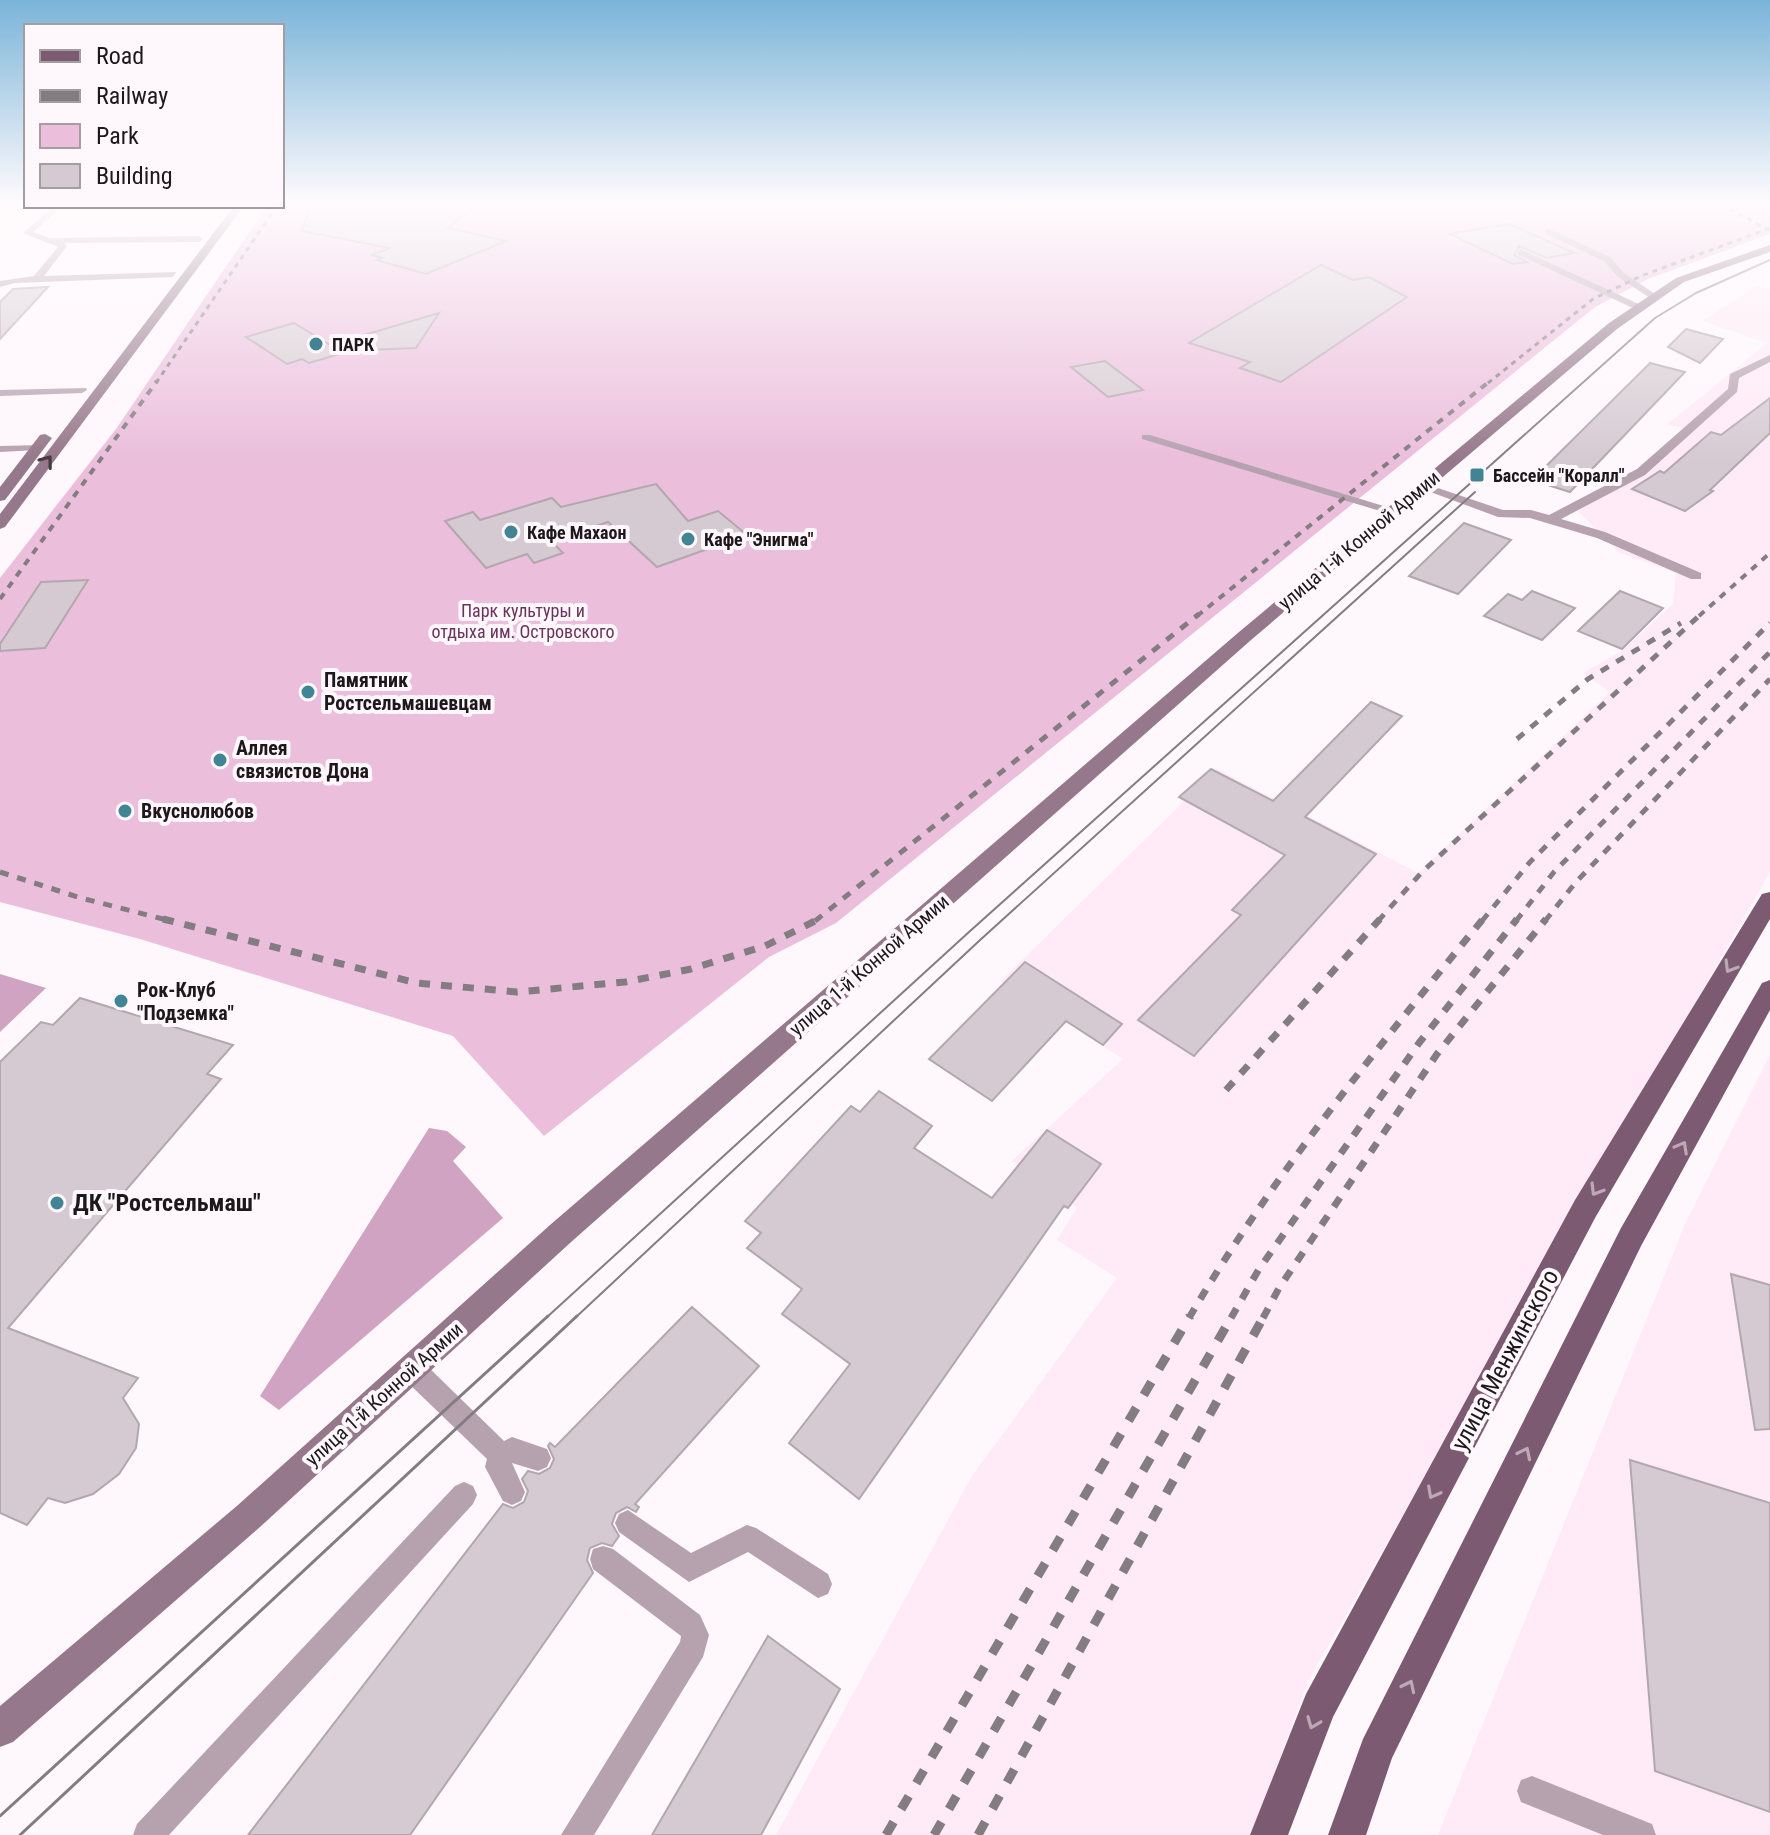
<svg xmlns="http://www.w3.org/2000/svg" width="1770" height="1835" font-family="'Roboto Condensed',sans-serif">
	<rect width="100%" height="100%" fill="#fef7fb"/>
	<g fill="#ffeaf7">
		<polygon points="1757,286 1770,290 1770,872 1308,1681 1252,1835 776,1835 972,1476 1117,1278 1057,1240 1077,1208 1012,1161 1123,1059 1001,981 1217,769 1418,873 1610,692 1583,673 1622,651 1673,604 1676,573 1618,552 1578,511 1692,431 1668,424 1767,343 1702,321"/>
		<polygon points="1770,1055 1770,1835 1438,1835 1686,1222"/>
	</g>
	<polygon fill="#ebbedc" points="282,204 1770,204 1770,234 1648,279 1595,307 836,923 769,957 544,1136 453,1036 140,939 0,902 0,578 116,429 267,206"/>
	<g fill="#d0a3c2">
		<polygon points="0,974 46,988 0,1032"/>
		<polygon points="429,1128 447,1131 466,1147 453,1161 503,1218 279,1410 260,1396"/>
	</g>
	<g fill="#d6cad2" stroke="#b3a7ae" stroke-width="2">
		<polygon points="311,204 477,204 448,228 506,241 426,274 377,260 382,258 372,255 390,248 302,231"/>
		<polygon points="1509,224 1574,253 1547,258 1519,246 1514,255 1527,262 1513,264 1450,234"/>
		<polygon points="1321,265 1353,280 1369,277 1407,297 1281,382 1240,368 1250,362 1189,343"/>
		<polygon points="48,287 0,339 0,302 13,289"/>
		<polygon points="439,313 416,348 342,351 340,342"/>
		<polygon points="294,323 343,353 309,363 302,359 287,364 246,337"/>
		<polygon points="1686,329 1723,339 1700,363 1668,347"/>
		<polygon points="1105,361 1143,390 1108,397 1071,367"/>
		<polygon points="1650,363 1685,372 1570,492 1532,480"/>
		<polygon points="1770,398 1770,433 1710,490 1713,491 1685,511 1632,489 1660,471 1664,473 1711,432 1721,435"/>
		<polygon points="656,484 688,521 718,511 747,535 657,567 608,522 551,541 563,553 534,563 527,554 486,568 445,521 473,512 480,520 552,498 561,507"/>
		<polygon points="1464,523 1511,540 1458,594 1409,576"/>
		<polygon points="88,580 45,648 0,651 0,644 41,582"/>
		<polygon points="1532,591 1575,608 1542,640 1484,616 1508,594 1522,600"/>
		<polygon points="1620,591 1663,608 1622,649 1578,631"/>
		<polygon points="1371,702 1402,716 1305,817 1376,854 1194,1056 1138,1020 1241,915 1232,910 1285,855 1179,797 1211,769 1273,801"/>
		<polygon points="1025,962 1122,1024 1103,1045 1066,1021 992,1101 929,1059"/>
		<polygon points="80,998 233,1045 207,1074 221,1079 8,1328 138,1378 123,1398 139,1424 136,1448 119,1474 93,1494 65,1503 48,1498 27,1525 0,1513 0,1062 41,1022 53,1025"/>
		<polygon points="879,1091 932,1126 914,1148 992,1198 1047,1130 1101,1164 1068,1208 1064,1206 859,1499 789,1443 850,1364 782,1314 802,1289 747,1248 761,1233 745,1221 851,1106 860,1112"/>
		<polygon points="1731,1274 1770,1285 1770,1429 1755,1430"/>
		<polygon points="692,1307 759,1366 635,1504 639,1507 636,1512 627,1507 616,1513 612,1524 619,1536 612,1546 602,1543 590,1548 587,1560 593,1573 410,1835 248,1835 503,1504 513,1508 524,1502 528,1491 522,1479 528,1471 539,1474 550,1468 554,1459 548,1446 550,1443 555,1447"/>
		<polygon points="1630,1460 1770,1503 1770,1812 1655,1771"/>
		<polygon points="768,1636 840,1689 761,1835 652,1835"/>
	</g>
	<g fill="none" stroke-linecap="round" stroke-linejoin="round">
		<g fill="#b6a2af" fill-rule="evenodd">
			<polygon points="54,206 63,206 33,232 50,238 199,236 203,239 199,242 64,243 67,246 44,276 176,272 173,277 15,283 0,287 0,281 34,276 58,247 23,233"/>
			<polygon points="1547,228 1610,257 1624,273 1658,296 1650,298 1618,277 1604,261 1544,233"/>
			<polygon points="1520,249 1641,305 1643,307 1635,309 1517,254"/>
			<polygon points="1770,355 1770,362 1739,378 1737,392 1645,475 1561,519 1605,532 1701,573 1701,579 1691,579 1597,538 1530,518 1498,517 1417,487 1423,483 1503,510 1531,510 1549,515 1637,469 1728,389 1730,374"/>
			<polygon points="86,388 87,390 82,393 0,396 0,390"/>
			<polygon points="1142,435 1150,435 1400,511 1390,514 1142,439"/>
			<polygon points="42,445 44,447 38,450 0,452 0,446"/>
			<polygon points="412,1357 421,1360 504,1441 512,1437 547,1449 551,1458 547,1467 538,1471 512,1463 525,1492 521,1501 512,1505 503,1501 485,1467 487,1459 403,1378 400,1369 403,1360"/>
			<polygon points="464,1482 473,1486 477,1495 473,1504 169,1835 133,1835 137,1824 455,1486"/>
			<polygon points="628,1510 691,1553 747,1525 756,1528 828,1574 832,1584 828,1594 818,1598 748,1552 689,1582 619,1532 615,1523 619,1514"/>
			<polygon points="603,1546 613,1549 700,1615 709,1635 703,1657 594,1835 561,1835 680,1642 681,1636 593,1569 590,1559 593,1549"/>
			<polygon points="1532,1776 1652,1824 1656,1835 1603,1835 1521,1802 1517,1791 1521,1780"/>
		</g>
		<g fill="#95788b" fill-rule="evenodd">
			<polygon points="234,206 244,206 5,527 0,529 0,514"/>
			<polygon points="1770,245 1770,252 1684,282 1617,329 1251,640 570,1243 260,1527 13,1742 0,1747 0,1706 238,1505 550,1225 1239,632 1609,323 1676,278"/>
			<polygon points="45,434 52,438 5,500 0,501 0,487 40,435"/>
		</g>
		<g fill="#7c5a71" fill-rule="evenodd">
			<polygon points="1770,892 1770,919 1595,1218 1333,1717 1288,1835 1250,1835 1306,1694 1575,1200 1762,894"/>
			<polygon points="1770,980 1770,1010 1641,1246 1392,1758 1366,1835 1328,1835 1363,1739 1621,1228 1762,983"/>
		</g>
		<g stroke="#837d81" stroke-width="2">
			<polyline points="546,1318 969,932 1655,318 1696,293 1770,260"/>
			<polyline points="575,1318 979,941 1475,492"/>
		</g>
		<g stroke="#837d81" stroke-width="3">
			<polyline points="0,1816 548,1316"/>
			<polyline points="20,1835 577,1316"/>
		</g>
		<g stroke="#837d81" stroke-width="3" stroke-dasharray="5 5" stroke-linecap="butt">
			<polyline points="1721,204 1770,231"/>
			<polyline points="156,383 277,206"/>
			<polyline points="1488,383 1593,299 1641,276 1770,228"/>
		</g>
		<g stroke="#837d81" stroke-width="4" stroke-dasharray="7 7" stroke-linecap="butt">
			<polyline points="0,599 157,381"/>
			<polyline points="1197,616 1490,381"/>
			<polyline points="1699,616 1770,553"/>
		</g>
		<g stroke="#837d81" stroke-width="5" stroke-dasharray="9 9" stroke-linecap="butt">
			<polyline points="1517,739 1588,679 1681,623"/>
			<polyline points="0,872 81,898 171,921"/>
			<polyline points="815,921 1199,614"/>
			<polyline points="1378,921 1422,872 1701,614"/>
			<polyline points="1482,921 1530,862 1770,623"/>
			<polyline points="1516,921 1554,872 1770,652"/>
			<polyline points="1545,921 1576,882 1770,679"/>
		</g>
		<g stroke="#837d81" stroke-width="7" stroke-dasharray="11 11" stroke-linecap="butt">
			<polyline points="163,919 417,983 517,992 625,982 691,969 765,946 819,919"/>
			<polyline points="1226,1090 1380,919"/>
			<path d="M1189 1318C1272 1176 1379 1046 1483 919"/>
			<polyline points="1231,1318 1259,1269 1419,1043 1517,919"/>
			<polyline points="1263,1318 1279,1288 1437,1054 1546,919"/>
		</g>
		<g stroke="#837d81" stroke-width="9" stroke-dasharray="15 15" stroke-linecap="butt">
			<polyline points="886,1835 1190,1316"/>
			<polyline points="934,1835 1232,1316"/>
			<polyline points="978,1835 1264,1316"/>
		</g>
	</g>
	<defs><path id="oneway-chevron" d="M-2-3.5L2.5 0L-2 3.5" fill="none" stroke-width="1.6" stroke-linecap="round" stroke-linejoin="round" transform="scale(2)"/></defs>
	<use stroke="#463a42" href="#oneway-chevron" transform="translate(47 461) rotate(-53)"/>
	<g stroke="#bda8b6">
		<use href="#oneway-chevron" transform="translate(1730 967) rotate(121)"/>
		<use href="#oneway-chevron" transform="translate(1682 1147) rotate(-61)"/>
		<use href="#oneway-chevron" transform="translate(1596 1190) rotate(121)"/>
		<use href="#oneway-chevron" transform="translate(1525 1453) rotate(-64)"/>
		<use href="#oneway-chevron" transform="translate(1433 1493) rotate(118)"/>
		<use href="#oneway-chevron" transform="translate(1409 1686) rotate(-64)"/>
		<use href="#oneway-chevron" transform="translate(1313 1723) rotate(111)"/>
	</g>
	<linearGradient id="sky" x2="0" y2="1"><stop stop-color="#7ab4d9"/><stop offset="0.44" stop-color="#fffbfd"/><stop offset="1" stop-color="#fffbfd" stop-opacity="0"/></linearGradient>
	<rect width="1770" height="461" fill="url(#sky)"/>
	<g fill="#418594" stroke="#fef7fb" stroke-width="3">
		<circle cx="316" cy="344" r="8"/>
		<rect x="1469" y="467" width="16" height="16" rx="4"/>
		<circle cx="511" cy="532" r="8"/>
		<circle cx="688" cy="539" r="8"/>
		<circle cx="308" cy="692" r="8"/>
		<circle cx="220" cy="760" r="8"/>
		<circle cx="125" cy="811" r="8"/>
		<circle cx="121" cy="1001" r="8"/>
		<circle cx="57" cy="1203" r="8"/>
	</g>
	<g text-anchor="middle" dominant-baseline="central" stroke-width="8" stroke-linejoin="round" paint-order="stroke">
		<g font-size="18" font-weight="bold" fill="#1c181b" stroke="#fef7fb" text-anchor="start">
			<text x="332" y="344">ПАРК</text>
			<text x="1493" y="475">Бассейн "Коралл"</text>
			<text x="527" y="532">Кафе Махаон</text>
			<text x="704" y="539">Кафе "Энигма"</text>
		</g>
		<g font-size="18" fill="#6b335c" stroke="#fef7fb">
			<text x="523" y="610">Парк культуры и<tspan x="523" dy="21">отдыха им. Островского</tspan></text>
		</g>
		<g font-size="20" fill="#1c181b" stroke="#fef7fb">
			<text transform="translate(1359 540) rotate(-40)">улица 1-й Конной Армии</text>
			<text transform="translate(869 965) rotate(-41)">улица 1-й Конной Армии</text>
			<text transform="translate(384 1394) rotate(-42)">улица 1-й Конной Армии</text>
		</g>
		<g font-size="20" font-weight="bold" fill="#1c181b" stroke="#fef7fb" text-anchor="start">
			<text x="324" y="680">Памятник<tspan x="324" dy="23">Ростсельмашевцам</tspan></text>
			<text x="236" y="748">Аллея<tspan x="236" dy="23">связистов Дона</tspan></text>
			<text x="141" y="811">Вкуснолюбов</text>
			<text x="137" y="990">Рок-Клуб<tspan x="137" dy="23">"Подземка"</tspan></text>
		</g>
		<g font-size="24" font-weight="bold" fill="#1c181b" stroke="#fef7fb" text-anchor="start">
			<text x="73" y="1203">ДК "Ростсельмаш"</text>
		</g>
		<g font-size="24" fill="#1c181b" stroke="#fef7fb">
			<text transform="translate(1505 1360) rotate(-62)">улица Менжинского</text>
		</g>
	</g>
	<rect x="24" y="24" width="260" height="184" fill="#fef7fb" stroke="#a49ea1" stroke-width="2"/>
	<rect x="40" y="50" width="40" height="12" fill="#7c5a71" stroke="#a49ea1" stroke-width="2"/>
	<text x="96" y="64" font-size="24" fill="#1c181b">Road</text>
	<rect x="40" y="90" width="40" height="12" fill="#837d81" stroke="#a49ea1" stroke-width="2"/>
	<text x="96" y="104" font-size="24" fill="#1c181b">Railway</text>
	<rect x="40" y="124" width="40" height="24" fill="#ebbedc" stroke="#a49ea1" stroke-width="2"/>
	<text x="96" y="144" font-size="24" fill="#1c181b">Park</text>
	<rect x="40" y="164" width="40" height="24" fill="#d6cad2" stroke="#a49ea1" stroke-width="2"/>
	<text x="96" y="184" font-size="24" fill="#1c181b">Building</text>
</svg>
